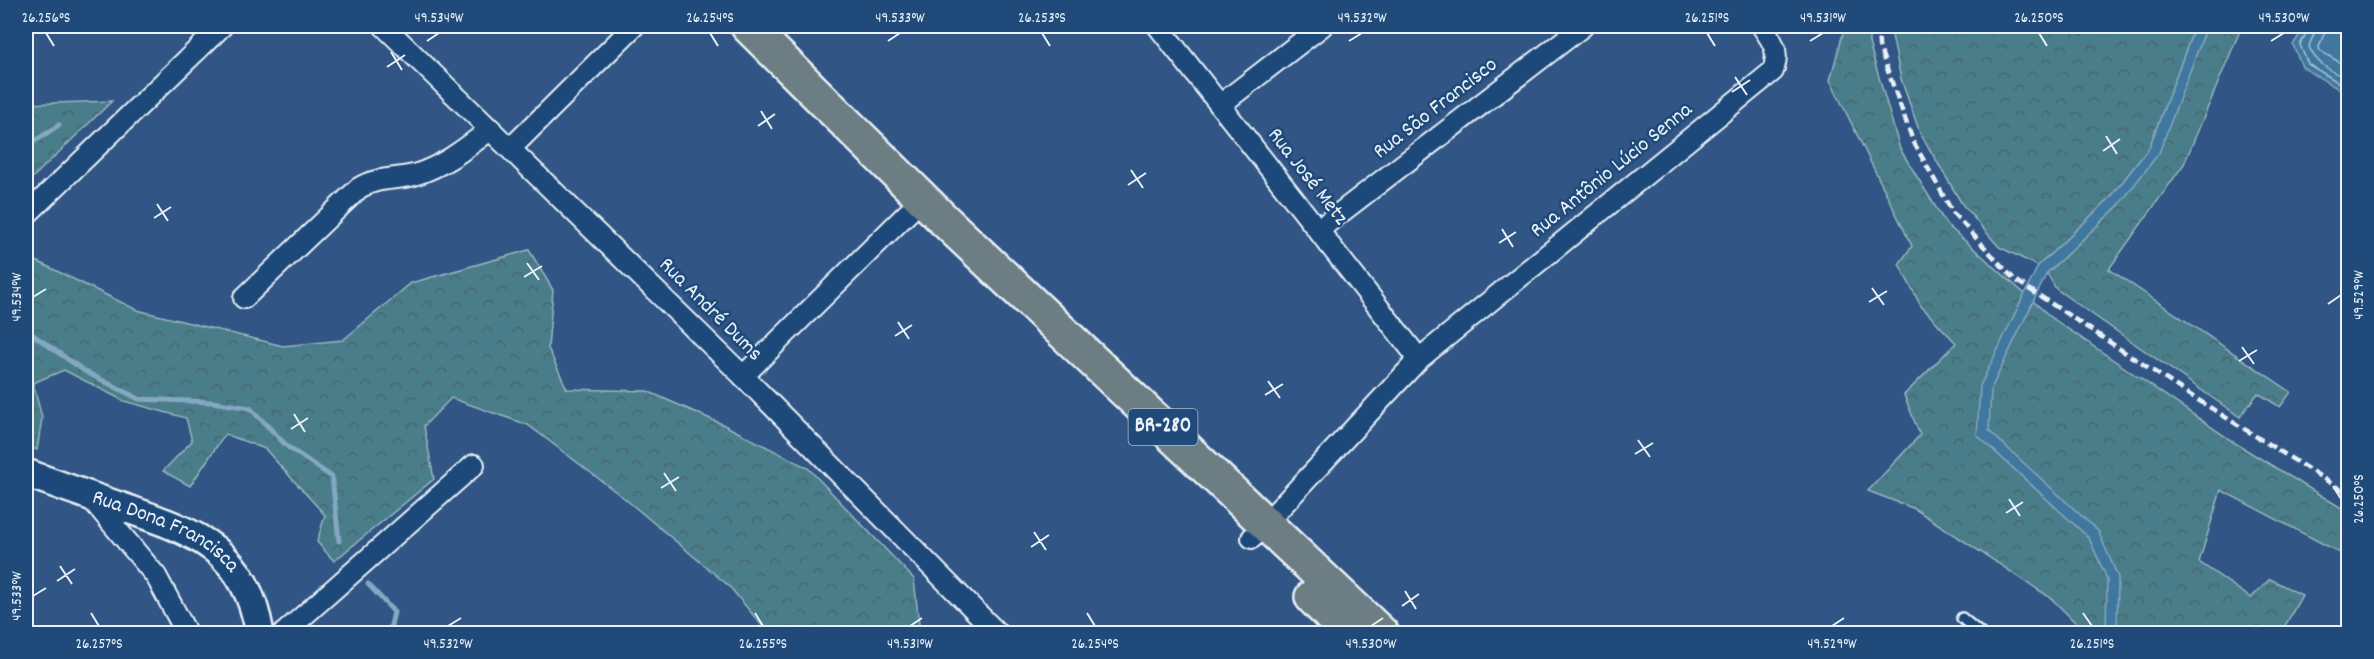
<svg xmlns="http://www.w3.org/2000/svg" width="2374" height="659" font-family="Dekko,sans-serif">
	<defs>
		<pattern id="forest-crowns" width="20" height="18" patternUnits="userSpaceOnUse" patternTransform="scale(1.5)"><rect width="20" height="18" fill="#4a7d89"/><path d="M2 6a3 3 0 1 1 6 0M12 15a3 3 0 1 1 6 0" fill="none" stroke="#48656d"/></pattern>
	</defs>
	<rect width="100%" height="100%" fill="#315585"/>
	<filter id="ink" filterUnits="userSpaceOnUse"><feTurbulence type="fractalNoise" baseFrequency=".0167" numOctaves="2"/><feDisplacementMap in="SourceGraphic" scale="12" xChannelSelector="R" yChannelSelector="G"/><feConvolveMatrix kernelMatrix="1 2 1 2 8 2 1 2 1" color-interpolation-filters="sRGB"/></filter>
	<g filter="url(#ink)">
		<g fill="url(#forest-crowns)" stroke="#99b7c0" stroke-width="1.5">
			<polygon points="1845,26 1869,26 1869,43 1900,149 1946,224 2052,318 2235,443 2348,512 2348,557 2221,490 2199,562 2251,598 2270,579 2302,595 2281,633 2086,633 2051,598 1915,509 1868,491 1920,435 1904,395 1956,343 1921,306 1899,264 1912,246 1830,80"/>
			<polygon points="1890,26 2195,26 2149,148 2110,198 2038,266 1999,247 1962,204 1920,133 1901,79"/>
			<polygon points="2207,26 2242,26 2184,164 2109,269 2291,392 2280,407 2258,393 2240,417 2056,289 2047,273 2119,205 2185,82"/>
			<polygon points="112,101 26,184 26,104"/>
			<polygon points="529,250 553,290 548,348 567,389 647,391 722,424 808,468 914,579 920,633 768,633 729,586 624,498 528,425 451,398 424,426 434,479 334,561 317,542 325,515 265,449 225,434 190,486 163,471 192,441 186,418 124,401 64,370 33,383 42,418 37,450 26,446 26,256 137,310 283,346 343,340 411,283"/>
		</g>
		<g fill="#41779e" stroke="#84a8c2" stroke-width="1.5">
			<polygon points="2195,26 2207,26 2159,153 2119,205 2047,273 1991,389 1989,431 2098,531 2118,577 2117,633 2106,633 2107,579 2089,538 1977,435 1980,386 2038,266 2110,198 2149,148"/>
			<polygon points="2305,26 2348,26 2348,89 2340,90 2302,67 2293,45"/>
		</g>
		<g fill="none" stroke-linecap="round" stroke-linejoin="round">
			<g stroke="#a5c0d4" stroke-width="1.5">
				<polyline points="2310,26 2300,45 2308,64 2341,84 2348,84"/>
				<path d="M2317 26 2309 46C2313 60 2333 76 2348 76"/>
				<polyline points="2327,26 2319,47 2320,51 2348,67"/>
			</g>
			<g stroke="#84a8c2" stroke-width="5">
				<polyline points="26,147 59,125"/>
				<polyline points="26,330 86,372 139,399 212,402 250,408 288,447 332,477 339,541"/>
				<polyline points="368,584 394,612 389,634"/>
			</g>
			<g stroke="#e8f1f8" stroke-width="14">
				<polyline id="lane" points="1962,618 1981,634"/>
			</g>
			<g stroke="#e8f1f8" stroke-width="24">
				<g id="street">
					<polyline points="384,26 743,376 998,634"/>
					<polyline points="1158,26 1419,359"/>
					<polyline points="1220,105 1322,26"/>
					<polyline points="511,148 634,26"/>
					<polyline points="26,215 222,26"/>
					<polyline points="1318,230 1583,26"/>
					<path d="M244 298 359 188C377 177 394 180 414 175 444 166 466 148 491 129"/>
					<polyline points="743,376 922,199"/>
					<polyline points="89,496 156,576 187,634"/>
					<path d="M1252 538 1419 359 1773 71C1780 51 1773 42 1762 26"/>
					<polyline points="283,634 474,465"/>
				</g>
			</g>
			<g stroke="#e8f1f8" stroke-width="32">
				<g id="secondary">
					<path id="s1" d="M26 473C59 485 92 497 125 508 197 533 246 550 260 634"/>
				</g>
			</g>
			<g stroke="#e8f1f8" stroke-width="38">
				<g id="highway">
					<polyline points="748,26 944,220 1382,634"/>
					<polyline points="1312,597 1348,634"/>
				</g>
			</g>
			<use href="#lane" stroke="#1f4a7a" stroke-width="9"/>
			<use href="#street" stroke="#1f4a7a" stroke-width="20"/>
			<use href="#secondary" stroke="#1f4a7a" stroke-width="27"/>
			<use href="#highway" stroke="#6d7d84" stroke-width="33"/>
			<polyline stroke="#e8f1f8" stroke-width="4.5" stroke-dasharray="9 4.5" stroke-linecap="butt" points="1878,26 1879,46 1913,141 1953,213 2014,279 2179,388 2348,494"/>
		</g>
	</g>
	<path fill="none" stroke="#e8f1f8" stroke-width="2" d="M46 33 54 46M710 33 718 46M1042 33 1050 46M1707 33 1715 46M2039 33 2047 46M427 41 439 33M888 41 900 33M1349 41 1362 33M1810 41 1823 33M2271 41 2284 33M391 52 402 70M387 67 405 55M1735 77 1747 95M1732 92 1750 80M761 111 772 129M758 126 775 114M2106 136 2117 154M2103 151 2120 139M1131 170 1143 188M1128 185 1146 173M157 204 168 221M154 218 171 207M1502 229 1513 247M1499 243 1516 232M527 263 539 280M524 277 542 266M1872 288 1884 305M33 297 46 289M1869 302 1887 291M2328 304 2341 295M898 322 909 339M895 336 912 325M2242 347 2254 364M2239 361 2257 350M1268 381 1280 398M1265 395 1283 384M294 414 305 432M291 429 308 418M1638 440 1650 457M1635 454 1653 443M664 473 676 491M2333 486 2341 499M661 488 679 477M2009 499 2020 516M2006 513 2023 502M1034 532 1046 550M1031 547 1049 535M60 566 72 584M57 581 75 569M1405 591 1416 609M33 596 46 588M1402 606 1419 594M91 613 99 626M755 613 763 626M1087 613 1095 626M2083 613 2092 626M448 626 461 618M910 626 922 618M1371 626 1383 618M1832 626 1844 618"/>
	<g text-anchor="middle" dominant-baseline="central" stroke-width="5" stroke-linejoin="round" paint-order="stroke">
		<rect fill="#1f4a7a" stroke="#acbfd2" stroke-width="1.5" x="1128.5" y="409" width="69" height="36" rx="4.5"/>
		<g font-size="21" font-weight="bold" fill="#e8f1f8">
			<text x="1163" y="427">BR-280</text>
		</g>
		<g font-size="22" fill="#e8f1f8" stroke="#1f4a7a">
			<text transform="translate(1436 109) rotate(-38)">Rua São Francisco</text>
			<text transform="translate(1612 171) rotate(-39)">Rua Antônio Lúcio Senna</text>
			<text transform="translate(1307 177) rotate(52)">Rua José Metz</text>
			<text transform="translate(710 310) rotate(45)">Rua André Dums</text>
			<text stroke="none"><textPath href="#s1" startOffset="152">Rua Dona Francisca</textPath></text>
		</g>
	</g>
	<rect width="2374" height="659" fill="none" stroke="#1f4a7a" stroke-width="66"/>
	<rect x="33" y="33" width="2308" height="593" fill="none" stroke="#e8f1f8" stroke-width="2"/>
	<g font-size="15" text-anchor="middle" fill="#e8f1f8">
		<text x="46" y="22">26.256°S</text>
		<text x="439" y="22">49.534°W</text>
		<text x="710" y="22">26.254°S</text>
		<text x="900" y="22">49.533°W</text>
		<text x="1042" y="22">26.253°S</text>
		<text x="1362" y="22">49.532°W</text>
		<text x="1707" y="22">26.251°S</text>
		<text x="1823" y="22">49.531°W</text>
		<text x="2039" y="22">26.250°S</text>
		<text x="2284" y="22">49.530°W</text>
		<text transform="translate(2358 295) rotate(-90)" y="5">49.529°W</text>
		<text transform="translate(16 297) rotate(-90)" y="5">49.534°W</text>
		<text transform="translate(2358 499) rotate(-90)" y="5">26.250°S</text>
		<text transform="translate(16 596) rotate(-90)" y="5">49.533°W</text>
		<text x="99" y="648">26.257°S</text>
		<text x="448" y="648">49.532°W</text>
		<text x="763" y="648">26.255°S</text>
		<text x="910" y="648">49.531°W</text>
		<text x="1095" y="648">26.254°S</text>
		<text x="1371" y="648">49.530°W</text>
		<text x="1832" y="648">49.529°W</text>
		<text x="2092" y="648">26.251°S</text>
	</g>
</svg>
